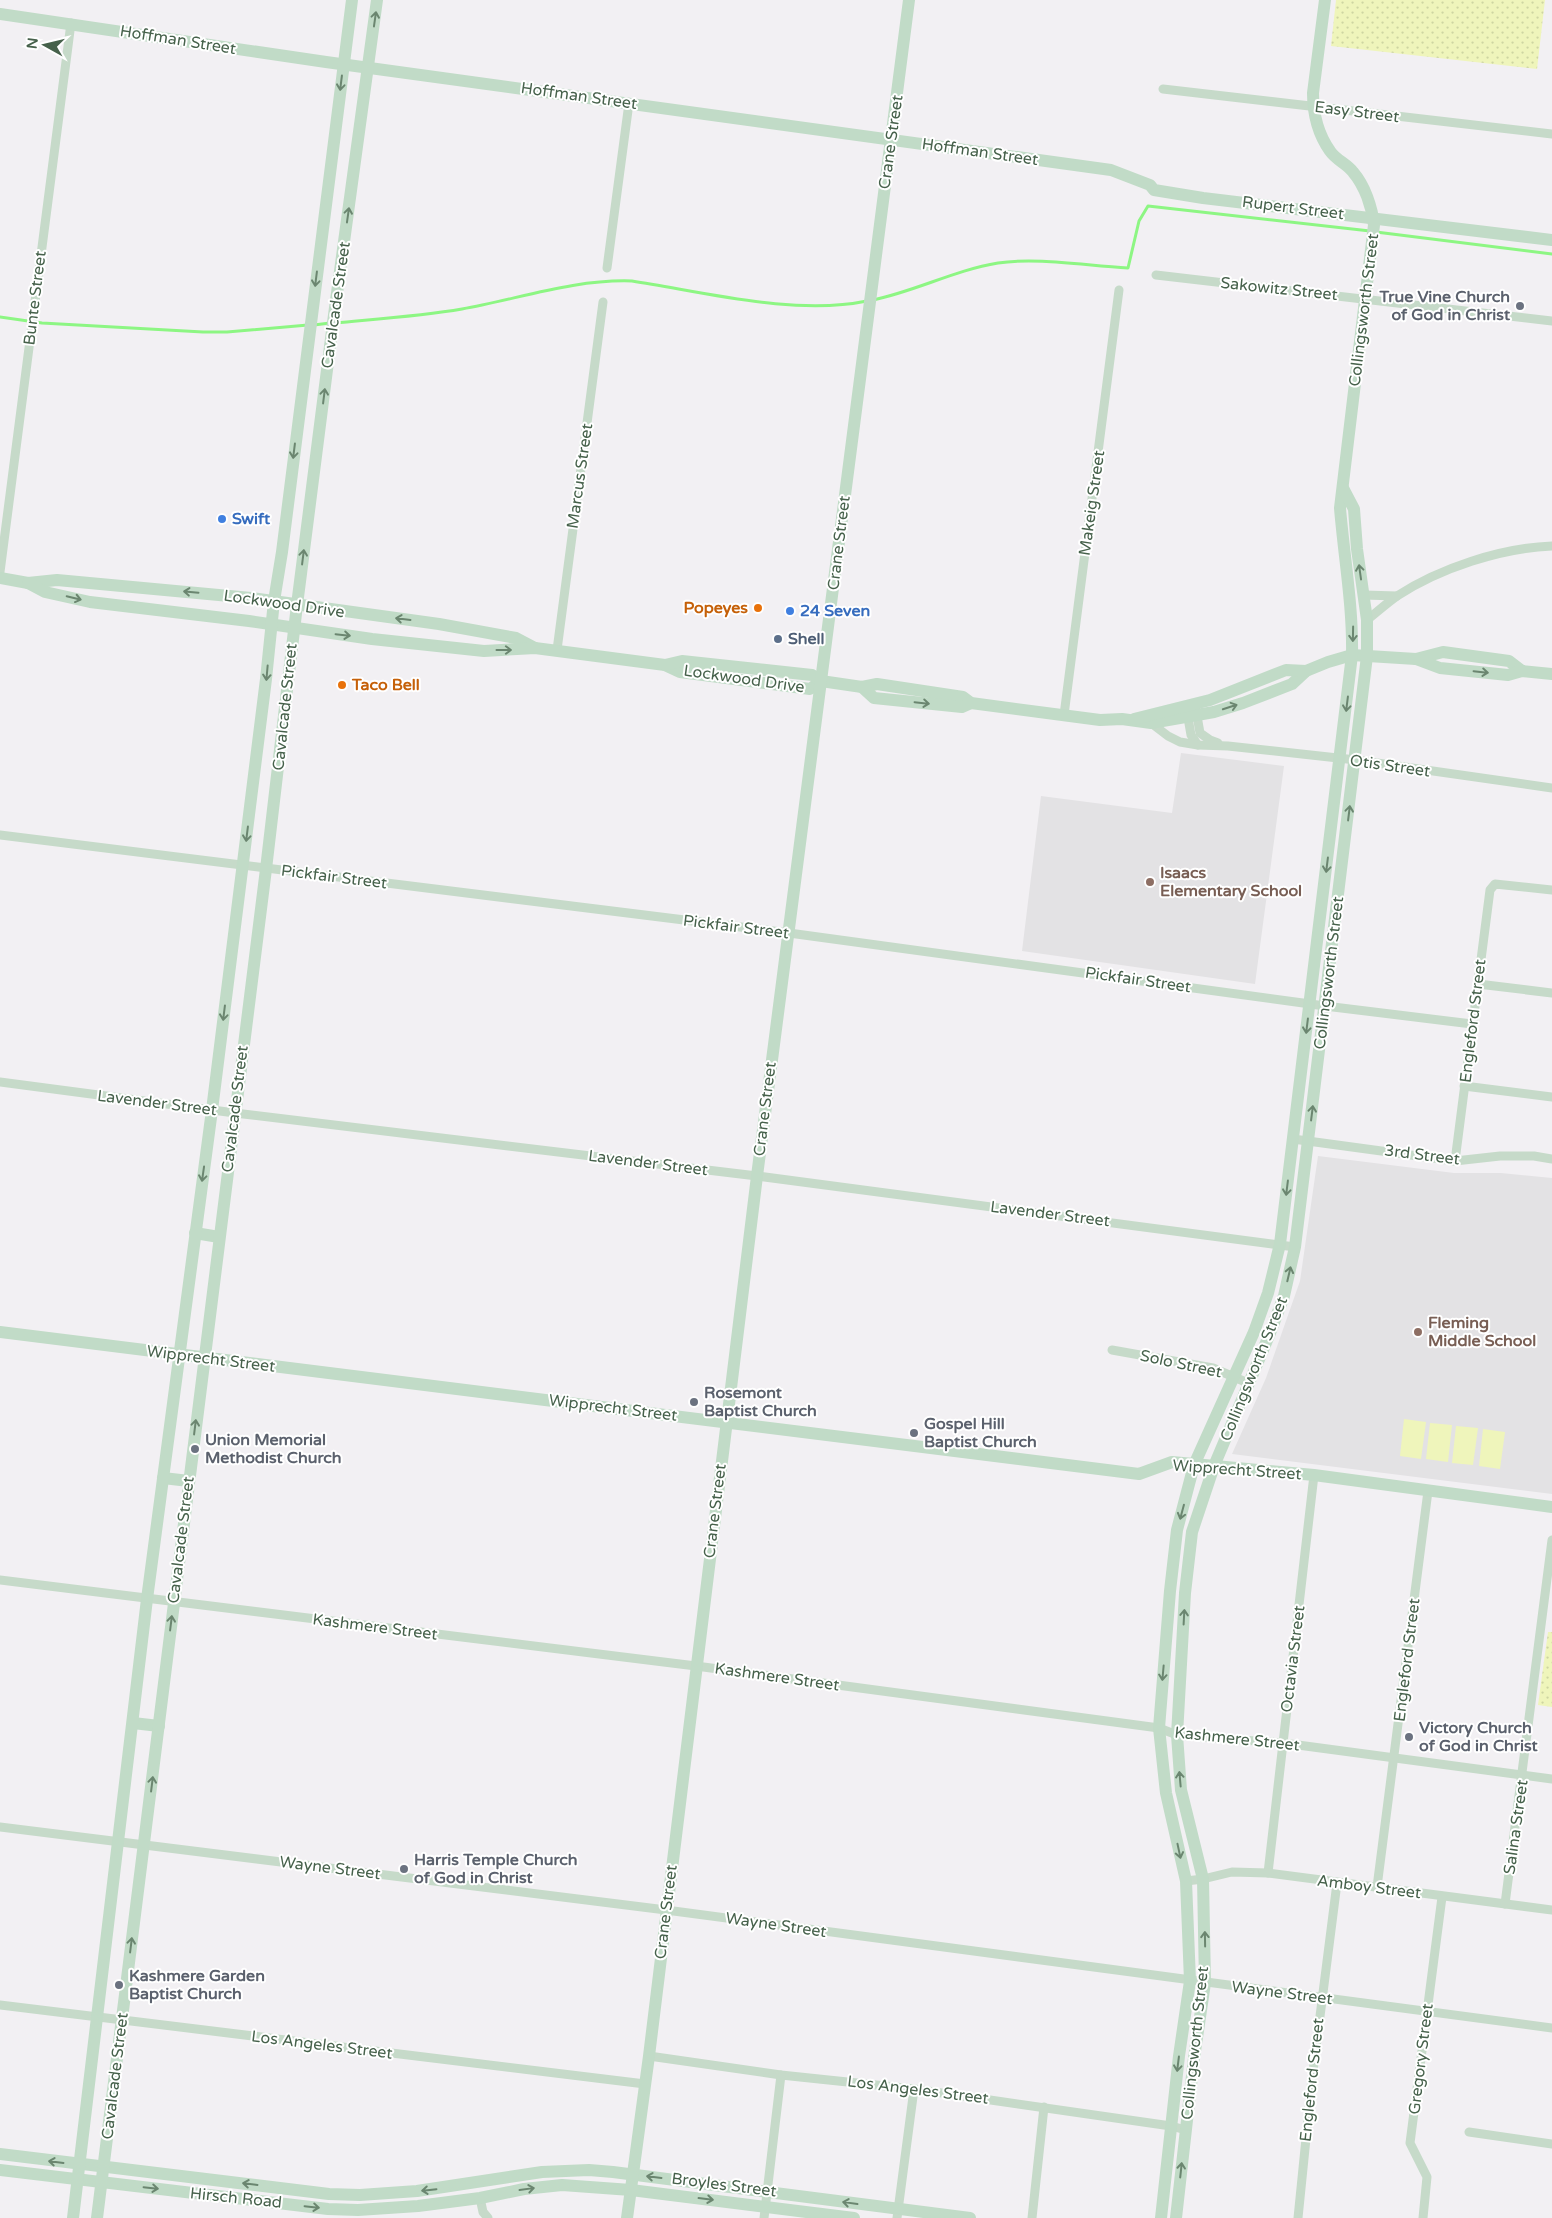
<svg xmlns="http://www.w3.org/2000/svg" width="1552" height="2218" font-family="'Varela Round',sans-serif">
	<defs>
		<pattern id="grass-dots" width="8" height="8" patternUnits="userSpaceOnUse" patternTransform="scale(1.25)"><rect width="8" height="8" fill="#eff5bb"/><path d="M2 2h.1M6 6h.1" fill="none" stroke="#ced5a2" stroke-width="1.8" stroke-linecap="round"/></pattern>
	</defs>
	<rect width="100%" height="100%" fill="#f2f0f3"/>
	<g fill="#e3e2e4">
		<polygon points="1181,753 1284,766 1255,984 1022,951 1041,796 1172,813"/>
		<polygon points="1318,1156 1454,1173 1501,1173 1552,1178 1552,1494 1232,1454 1266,1378 1300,1281"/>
	</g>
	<g fill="url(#grass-dots)">
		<polygon points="1336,0 1545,0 1537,69 1331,46"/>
		<polygon points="1548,1632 1552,1632 1552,1707 1538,1705"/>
	</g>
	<g fill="#eff5bb">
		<polygon points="1404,1419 1426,1422 1421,1459 1400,1456"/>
		<polygon points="1430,1423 1452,1425 1448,1462 1426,1459"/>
		<polygon points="1456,1426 1478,1428 1473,1465 1452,1463"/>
		<polygon points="1483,1429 1505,1432 1500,1469 1479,1466"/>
	</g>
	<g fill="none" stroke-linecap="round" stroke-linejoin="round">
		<g stroke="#8df683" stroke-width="3">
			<polyline points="1376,232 1552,254"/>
			<path d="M873 300C916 291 955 270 998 263 1038 257 1087 266 1128 268L1139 221 1148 206 1370 231"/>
			<polyline points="0,317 42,323 203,332 227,332 308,325"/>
			<path d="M336 323C378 319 421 316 462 309 518 299 575 279 632 281 704 292 795 316 867 301"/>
			<polyline points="314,325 330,323"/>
		</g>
		<g stroke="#c6dac9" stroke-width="9">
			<polyline points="1163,89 1552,134"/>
			<polyline points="607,268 629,103"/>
			<polyline points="1156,275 1552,321"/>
			<polyline points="0,572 71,23"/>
			<polyline points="1364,595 1397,596"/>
			<path d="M1367 620C1377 612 1387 603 1397 596 1440 568 1501 548 1552 546"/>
			<polyline points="557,650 603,302"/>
			<polyline points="1196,710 1200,733 1210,740 1218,743"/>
			<polyline points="1187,712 1191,735 1198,745"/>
			<polyline points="1064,715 1119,290"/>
			<polyline points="1151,723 1168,736 1180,742 1198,745 1228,746 1356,760 1552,788"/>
			<polyline points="0,835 789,933 1325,1006 1472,1024"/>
			<polyline points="1478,984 1552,993"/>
			<polyline points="0,1082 235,1113 757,1176 1295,1247"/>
			<polyline points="1464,1086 1552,1097"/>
			<polyline points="1293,1139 1455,1161 1500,1156 1534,1156 1552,1159"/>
			<polyline points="1455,1161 1490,890 1495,884 1552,890"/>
			<polyline points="1112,1350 1213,1368 1248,1383"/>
			<polyline points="0,1580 696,1666 1159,1728 1177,1735 1283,1743 1552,1779"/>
			<polyline points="0,1827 666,1910 1552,2028"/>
			<polyline points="1268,1873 1314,1475"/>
			<polyline points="1186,1881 1203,1879 1232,1872 1268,1873 1552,1910"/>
			<polyline points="1377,1887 1428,1491"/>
			<polyline points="1505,1904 1552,1540"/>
			<polyline points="0,2005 645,2084"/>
			<polyline points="649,2056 781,2075 914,2089 1171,2126 1186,2130"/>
			<polyline points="1469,2132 1552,2144"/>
			<polyline points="480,2198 483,2212 488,2218"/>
			<polyline points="764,2218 781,2075"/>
			<polyline points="897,2218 914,2089"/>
			<polyline points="1032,2218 1044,2107"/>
			<polyline points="1298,2218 1312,2079 1337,1883"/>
			<polyline points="1423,2218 1427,2177 1410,2143 1442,1897"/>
		</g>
		<g stroke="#c1dbc7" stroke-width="12">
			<polyline points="0,14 326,62 1111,170 1150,185 1154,190 1203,198 1552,240"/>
			<polyline points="0,578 28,583 57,580 251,598 439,624 516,638 535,648"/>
			<polyline points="28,583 45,592 90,602 249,621 372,639 484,651 535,648 665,665 680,672 810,689 821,681"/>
			<polyline points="1416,659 1443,652 1509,661 1522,671"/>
			<polyline points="665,665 682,661 812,675 821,681 862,687 877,684 963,697 971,703 1100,720 1122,719 1151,723 1214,712 1243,703 1292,684 1306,671 1328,662 1352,655 1416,659 1440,668 1508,675 1522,671 1552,674"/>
			<polyline points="862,687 874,698 962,707 971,703"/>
			<polyline points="1134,719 1210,700 1286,670 1306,671"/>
			<polyline points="195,1233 219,1237"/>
			<polyline points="0,1332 1139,1474 1172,1462 1314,1475 1552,1507"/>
			<polyline points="163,1478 189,1481"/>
			<polyline points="133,1723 159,1726"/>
			<polyline points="0,2154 329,2194 360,2195 417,2191 542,2172 589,2170 613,2172 970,2218"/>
			<polyline points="0,2170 328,2209 358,2210 418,2206 480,2198 524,2189 562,2185 631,2190 854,2218"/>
			<polyline points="73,2218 147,1599 212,1110 266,679 274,601 282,552 352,0"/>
			<polyline points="97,2218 266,869 297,605 334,315 377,0"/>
			<polyline points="627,2218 649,2056 757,1176 909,0"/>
			<path d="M1161 2218 1179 2056 1190 1981 1186 1881 1166 1793 1159 1728 1170 1591 1177 1530 1194 1465 1254 1332 1268 1293 1280 1244 1352 655C1353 606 1344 557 1340 508L1374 225C1372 207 1365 186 1353 172 1347 164 1336 160 1330 151 1318 134 1313 114 1313 93L1325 0"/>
			<polyline points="1176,2218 1194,2058 1205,1983 1203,1879 1181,1790 1177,1735 1185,1593 1192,1532 1214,1466 1268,1338 1284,1296 1295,1247 1367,656 1367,620 1357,549 1354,509 1343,488"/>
		</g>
	</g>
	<defs><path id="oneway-shaft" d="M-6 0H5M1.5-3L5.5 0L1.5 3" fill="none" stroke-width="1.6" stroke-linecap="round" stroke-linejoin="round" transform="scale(1.25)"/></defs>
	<g stroke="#6b8670">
		<use href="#oneway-shaft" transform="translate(375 19) rotate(-82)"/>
		<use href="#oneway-shaft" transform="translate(341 83) rotate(97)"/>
		<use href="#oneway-shaft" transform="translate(348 215) rotate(-82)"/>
		<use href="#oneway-shaft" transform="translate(316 279) rotate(97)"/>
		<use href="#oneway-shaft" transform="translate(324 396) rotate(-83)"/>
		<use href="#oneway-shaft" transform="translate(294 451) rotate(97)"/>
		<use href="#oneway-shaft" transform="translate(303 557) rotate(-83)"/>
		<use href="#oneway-shaft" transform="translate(1360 572) rotate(-98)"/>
		<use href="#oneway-shaft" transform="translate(191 592) rotate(-175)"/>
		<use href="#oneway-shaft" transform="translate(74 598) rotate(13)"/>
		<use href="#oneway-shaft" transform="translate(403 619) rotate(-173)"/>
		<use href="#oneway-shaft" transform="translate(1353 634) rotate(91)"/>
		<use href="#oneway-shaft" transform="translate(343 635) rotate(6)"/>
		<use href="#oneway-shaft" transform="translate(504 650)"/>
		<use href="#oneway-shaft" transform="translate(1481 672) rotate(6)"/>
		<use href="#oneway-shaft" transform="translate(267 673) rotate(95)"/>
		<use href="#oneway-shaft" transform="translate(922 703) rotate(6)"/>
		<use href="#oneway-shaft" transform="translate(1347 704) rotate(97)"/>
		<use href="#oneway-shaft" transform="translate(1230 707) rotate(-18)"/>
		<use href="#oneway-shaft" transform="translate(1349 813) rotate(-83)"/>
		<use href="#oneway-shaft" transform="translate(247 834) rotate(97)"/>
		<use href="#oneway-shaft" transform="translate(1327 865) rotate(97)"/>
		<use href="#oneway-shaft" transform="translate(224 1013) rotate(97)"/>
		<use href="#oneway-shaft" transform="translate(1307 1026) rotate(97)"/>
		<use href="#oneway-shaft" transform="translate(1312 1113) rotate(-83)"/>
		<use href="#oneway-shaft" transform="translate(203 1174) rotate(98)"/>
		<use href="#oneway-shaft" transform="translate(1287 1188) rotate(97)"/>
		<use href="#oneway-shaft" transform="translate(1289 1274) rotate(-77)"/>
		<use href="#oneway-shaft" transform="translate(195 1427) rotate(-83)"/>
		<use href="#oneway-shaft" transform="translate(1182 1512) rotate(105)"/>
		<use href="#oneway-shaft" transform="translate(1184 1617) rotate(-87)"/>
		<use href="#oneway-shaft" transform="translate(171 1623) rotate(-83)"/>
		<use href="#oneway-shaft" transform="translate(1163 1673) rotate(95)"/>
		<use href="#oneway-shaft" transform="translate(1180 1779) rotate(-95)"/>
		<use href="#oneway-shaft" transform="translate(152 1784) rotate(-83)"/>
		<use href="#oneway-shaft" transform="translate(1179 1851) rotate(78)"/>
		<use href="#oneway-shaft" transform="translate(1205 1939) rotate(-91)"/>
		<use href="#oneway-shaft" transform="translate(131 1945) rotate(-83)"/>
		<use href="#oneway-shaft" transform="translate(1178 2064) rotate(97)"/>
		<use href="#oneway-shaft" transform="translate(56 2162) rotate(-173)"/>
		<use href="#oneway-shaft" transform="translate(1181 2170) rotate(-84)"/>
		<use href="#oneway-shaft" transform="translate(654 2177) rotate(-173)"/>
		<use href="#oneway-shaft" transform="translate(250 2184) rotate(-173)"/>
		<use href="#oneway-shaft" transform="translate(151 2188) rotate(6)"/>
		<use href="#oneway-shaft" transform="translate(527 2189) rotate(-8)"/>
		<use href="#oneway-shaft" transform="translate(429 2190) rotate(174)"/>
		<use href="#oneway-shaft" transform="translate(706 2199) rotate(7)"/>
		<use href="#oneway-shaft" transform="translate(850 2203) rotate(-172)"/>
		<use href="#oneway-shaft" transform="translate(312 2207) rotate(6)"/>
	</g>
	<g fill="#6b7280" stroke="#fff" stroke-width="2">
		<circle cx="1520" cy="306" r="5"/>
		<circle cx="694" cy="1402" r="5"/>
		<circle cx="914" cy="1433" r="5"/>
		<circle cx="195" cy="1449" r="5"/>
		<circle cx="1409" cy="1737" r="5"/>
		<circle cx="404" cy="1869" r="5"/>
		<circle cx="119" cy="1985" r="5"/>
	</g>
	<g fill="#3f7fe0" stroke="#fff" stroke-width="2">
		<circle cx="222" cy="519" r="5"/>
		<circle cx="790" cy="611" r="5"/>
	</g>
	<g fill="#e8710a" stroke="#fff" stroke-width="2">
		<circle cx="758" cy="608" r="5"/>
		<circle cx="342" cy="685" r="5"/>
	</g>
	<circle fill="#5c6f8a" stroke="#fff" stroke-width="2" cx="778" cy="639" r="5"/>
	<g fill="#8d6e63" stroke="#fff" stroke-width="2">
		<circle cx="1150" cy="882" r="5"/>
		<circle cx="1418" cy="1332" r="5"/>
	</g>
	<g text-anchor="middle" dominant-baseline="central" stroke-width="4" stroke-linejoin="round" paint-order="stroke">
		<g font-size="16" fill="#46614b" stroke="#fff">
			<text transform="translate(178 40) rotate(9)">Hoffman Street</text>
			<text transform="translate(579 96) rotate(8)">Hoffman Street</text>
			<text transform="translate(1357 112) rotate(7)">Easy Street</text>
			<text transform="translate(891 142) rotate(-82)">Crane Street</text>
			<text transform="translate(980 152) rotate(8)">Hoffman Street</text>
			<text transform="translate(1293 208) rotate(7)">Rupert Street</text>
			<text transform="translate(1279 289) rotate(6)">Sakowitz Street</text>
			<text transform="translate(35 298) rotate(-83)">Bunte Street</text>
			<text transform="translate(336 305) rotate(-82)">Cavalcade Street</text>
			<text transform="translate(1364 310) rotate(-83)">Collingsworth Street</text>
			<text transform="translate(580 476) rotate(-82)">Marcus Street</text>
			<text transform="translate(1092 503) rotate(-82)">Makeig Street</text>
			<text transform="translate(839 543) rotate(-83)">Crane Street</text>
			<text transform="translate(284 604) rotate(8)">Lockwood Drive</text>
			<text transform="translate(744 679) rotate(8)">Lockwood Drive</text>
			<text transform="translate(285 707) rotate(-84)">Cavalcade Street</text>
			<text transform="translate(1390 766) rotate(8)">Otis Street</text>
			<text transform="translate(334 877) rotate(7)">Pickfair Street</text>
			<text transform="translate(736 927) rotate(7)">Pickfair Street</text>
			<text transform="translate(1329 973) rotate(-83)">Collingsworth Street</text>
			<text transform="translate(1138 980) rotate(8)">Pickfair Street</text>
			<text transform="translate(1473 1021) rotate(-83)">Engleford Street</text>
			<text transform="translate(157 1103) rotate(7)">Lavender Street</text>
			<text transform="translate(235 1109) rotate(-83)">Cavalcade Street</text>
			<text transform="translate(765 1109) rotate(-83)">Crane Street</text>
			<text transform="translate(1422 1155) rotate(7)">3rd Street</text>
			<text transform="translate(648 1163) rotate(7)">Lavender Street</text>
			<text transform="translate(1050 1214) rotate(7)">Lavender Street</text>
			<text transform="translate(211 1359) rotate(7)">Wipprecht Street</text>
			<text transform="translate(1181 1364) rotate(12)">Solo Street</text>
			<text transform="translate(1254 1369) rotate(-68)">Collingsworth Street</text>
			<text transform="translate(613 1408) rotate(7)">Wipprecht Street</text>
			<text transform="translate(1237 1470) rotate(4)">Wipprecht Street</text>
			<text transform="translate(715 1511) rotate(-83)">Crane Street</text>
			<text transform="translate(181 1540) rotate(-83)">Cavalcade Street</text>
			<text transform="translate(375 1627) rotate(7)">Kashmere Street</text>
			<text transform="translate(1293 1659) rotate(-83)">Octavia Street</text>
			<text transform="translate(1407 1660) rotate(-83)">Engleford Street</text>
			<text transform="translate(777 1677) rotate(8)">Kashmere Street</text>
			<text transform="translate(1237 1739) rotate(6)">Kashmere Street</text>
			<text transform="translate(1516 1827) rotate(-82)">Salina Street</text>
			<text transform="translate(330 1868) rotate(7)">Wayne Street</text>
			<text transform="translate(1369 1887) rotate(7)">Amboy Street</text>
			<text transform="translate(666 1912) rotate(-83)">Crane Street</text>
			<text transform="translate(776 1925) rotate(8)">Wayne Street</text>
			<text transform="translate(1282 1993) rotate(7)">Wayne Street</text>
			<text transform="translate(1195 2043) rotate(-84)">Collingsworth Street</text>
			<text transform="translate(322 2045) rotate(7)">Los Angeles Street</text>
			<text transform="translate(1421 2059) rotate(-83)">Gregory Street</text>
			<text transform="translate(115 2076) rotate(-83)">Cavalcade Street</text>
			<text transform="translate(1312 2080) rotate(-84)">Engleford Street</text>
			<text transform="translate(918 2090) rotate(7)">Los Angeles Street</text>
			<text transform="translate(724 2185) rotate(7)">Broyles Street</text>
			<text transform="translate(236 2198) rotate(6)">Hirsch Road</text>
		</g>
		<g font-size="16" font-weight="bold" fill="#5b616d" stroke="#fff" text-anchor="start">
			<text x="1510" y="297" text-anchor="end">True Vine Church<tspan x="1510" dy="18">of God in Christ</tspan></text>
			<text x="704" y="1393">Rosemont<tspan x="704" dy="18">Baptist Church</tspan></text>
			<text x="924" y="1424">Gospel Hill<tspan x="924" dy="18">Baptist Church</tspan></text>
			<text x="205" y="1440">Union Memorial<tspan x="205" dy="18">Methodist Church</tspan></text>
			<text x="1419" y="1728">Victory Church<tspan x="1419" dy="18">of God in Christ</tspan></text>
			<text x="414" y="1860">Harris Temple Church<tspan x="414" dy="18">of God in Christ</tspan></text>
			<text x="129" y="1976">Kashmere Garden<tspan x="129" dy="18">Baptist Church</tspan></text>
		</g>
		<g font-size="16" font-weight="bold" fill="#366cbe" stroke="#fff" text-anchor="start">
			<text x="232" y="519">Swift</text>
			<text x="800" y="611">24 Seven</text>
		</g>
		<g font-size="16" font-weight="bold" fill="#c56008" stroke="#fff" text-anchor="end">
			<text x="748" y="608">Popeyes</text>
			<text x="352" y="685" text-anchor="start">Taco Bell</text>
		</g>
		<g font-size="16" font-weight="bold" fill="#4e5e75" stroke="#fff" text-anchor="start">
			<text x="788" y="639">Shell</text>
		</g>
		<g font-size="16" font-weight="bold" fill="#785e54" stroke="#fff" text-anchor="start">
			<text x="1160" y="873">Isaacs<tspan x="1160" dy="18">Elementary School</tspan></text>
			<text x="1428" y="1323">Fleming<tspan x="1428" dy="18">Middle School</tspan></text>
		</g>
	</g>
	<g transform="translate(45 45) rotate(278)" stroke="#ffffff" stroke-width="4" paint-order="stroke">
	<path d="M0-4L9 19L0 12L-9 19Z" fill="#46614b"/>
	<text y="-8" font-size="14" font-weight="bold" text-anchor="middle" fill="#46614b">N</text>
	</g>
</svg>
